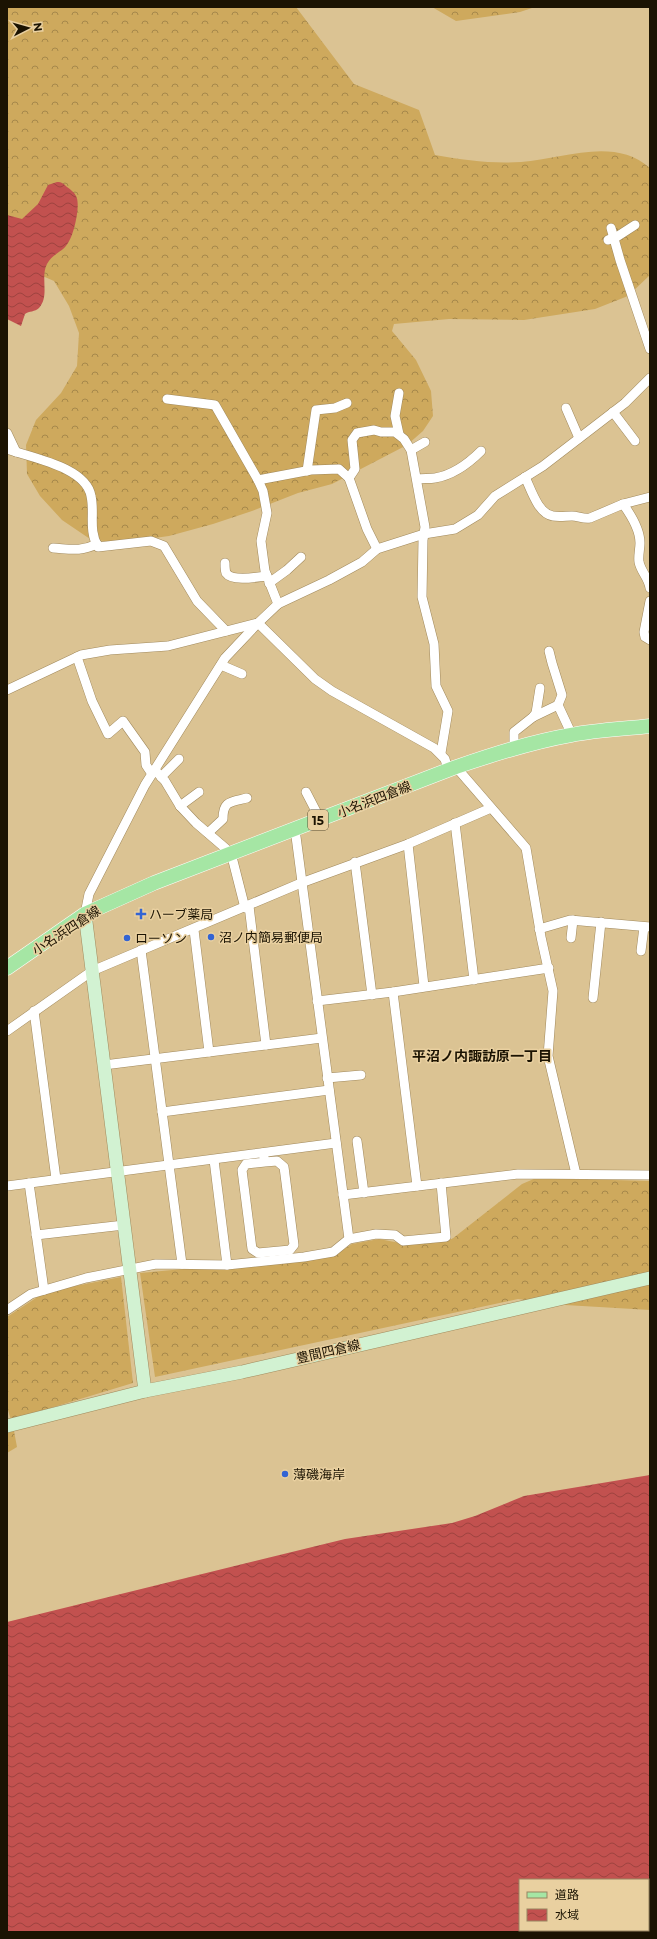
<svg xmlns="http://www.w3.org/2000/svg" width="657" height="1939" font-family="Montserrat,'Noto Sans JP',sans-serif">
	<defs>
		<pattern id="forest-crowns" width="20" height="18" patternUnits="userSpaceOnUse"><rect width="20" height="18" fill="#cea95d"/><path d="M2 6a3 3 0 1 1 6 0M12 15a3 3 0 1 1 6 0" fill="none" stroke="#a6884b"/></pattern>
		<pattern id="water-waves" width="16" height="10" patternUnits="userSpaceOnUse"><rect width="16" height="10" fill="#c2514f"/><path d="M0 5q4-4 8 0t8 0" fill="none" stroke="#9d423f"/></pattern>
	</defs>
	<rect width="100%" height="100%" fill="#dbc393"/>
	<g fill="url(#forest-crowns)">
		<path d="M7 7H296L354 84 419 110 435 155C464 160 492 164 521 162 563 159 614 136 650 168V275L628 296 595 309 524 320 449 319 394 324 392 331 416 360 431 391 433 416 423 431 407 445 332 484 298 493 252 511 213 524 169 536 118 543 90 539 62 520 40 496 27 474 26 445 36 420 61 393 77 366 79 333 69 306 54 281 31 271 7 270Z"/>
		<polygon points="432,7 535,7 520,12 456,21"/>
		<polygon points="536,1178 650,1181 650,1310 565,1305 518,1299 155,1377 140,1273 335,1255 352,1244 379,1239 405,1244 452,1239 522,1184"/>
		<polygon points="121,1277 133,1383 11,1420 7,1407 7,1317 45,1292"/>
		<polygon points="14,1431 17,1447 7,1453 7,1433"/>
	</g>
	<g fill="url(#water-waves)" fill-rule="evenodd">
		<path d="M57 182C62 182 64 184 67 187 71 190 74 192 76 196 81 204 74 235 68 243 63 252 52 254 47 264 40 277 50 296 39 308 35 312 29 311 25 314L21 326 7 319V215L22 219 38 204 48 185Z"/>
		<path d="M650 1475V1932H7V1622L345 1539 452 1523 475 1516 524 1496ZM520 1880H648V1930H520Z"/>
	</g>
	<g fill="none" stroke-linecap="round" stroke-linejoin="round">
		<g stroke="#a1895c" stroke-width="10">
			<g id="street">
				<polyline points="611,228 620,260 650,349"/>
				<polyline points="608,240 618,236 635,225"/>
				<polyline points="167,399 215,405 258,480 263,491 267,513 261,541 265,571 278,604"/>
				<polyline points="566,408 579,438"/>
				<polyline points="613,412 635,441"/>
				<polyline points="7,433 16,452"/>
				<polyline points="399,434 395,416 399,393"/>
				<path d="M7 449C32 458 86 467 91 496 95 514 88 529 98 547L151 541 164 546 197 601 226 631"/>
				<polyline points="411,450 425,442"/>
				<polyline points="307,471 316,410 335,408 347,403"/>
				<path d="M525 477C531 489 538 514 553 516 559 517 566 516 572 516 578 516 583 519 590 518L623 504 650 497"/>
				<polyline points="349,478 355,469 352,440 357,433 374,430 381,432 395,432 404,439 411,450 425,527 423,540 422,597 434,644 436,686 448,711 441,753"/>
				<path d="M417 479C423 478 429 479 435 478 453 475 468 464 481 451"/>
				<polyline points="258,480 311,470 339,469 349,478 367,529 377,549"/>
				<path d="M623 504C631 515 640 529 640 543 640 549 638 556 639 562 641 572 649 578 650 588"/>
				<path d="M53 548C70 549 80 552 97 544"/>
				<path d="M225 563C225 566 225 570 226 573 232 582 258 577 267 576"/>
				<polyline points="269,583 287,570 301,557"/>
				<polyline points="650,601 644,632 645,637 650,640"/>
				<polyline points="549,651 552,663 562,695 558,705 572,735"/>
				<polyline points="77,657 92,701 108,734 123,721 145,752 146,765 152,774"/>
				<polyline points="221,665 242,674"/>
				<polyline points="7,690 81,655 110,650 168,646 258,623 315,679 332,691 434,748 445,759 448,770"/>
				<polyline points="533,717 558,705"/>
				<polyline points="514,747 514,732 533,717 536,713 540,688"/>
				<polyline points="456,767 526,848 541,937 553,991 548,1056 576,1174"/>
				<polyline points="155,770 165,781 180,806 196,823 231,853 245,908"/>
				<polyline points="161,777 179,759"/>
				<polyline points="306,792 320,819"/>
				<polyline points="180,806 199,792"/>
				<polyline points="455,823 474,980"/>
				<polyline points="295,829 349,1239"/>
				<path d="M208 833 223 819C223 801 230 802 247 798"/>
				<polyline points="408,844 424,986"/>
				<polyline points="355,862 372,995"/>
				<polyline points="249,906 266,1045"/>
				<polyline points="85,914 89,894 145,785 225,658 258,623 278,604 329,580 362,562 377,549 424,534 455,529 478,515 495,496 543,466 625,403 650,378"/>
				<polyline points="539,929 570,920 650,927"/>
				<polyline points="194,930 209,1052"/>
				<polyline points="571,938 573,920"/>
				<polyline points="141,950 182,1264"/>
				<polyline points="641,951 644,927"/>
				<polyline points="393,992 417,1186"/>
				<polyline points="593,998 601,922"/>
				<polyline points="317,1001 393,992 549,968"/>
				<polyline points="34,1011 56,1179"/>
				<polyline points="7,1031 92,971 301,883 408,844 491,808"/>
				<polyline points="104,1065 322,1038"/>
				<polyline points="327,1078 361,1075"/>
				<polyline points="162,1112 329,1090"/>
				<polyline points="357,1141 364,1193"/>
				<polyline points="263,1153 265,1162 246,1164 242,1170 252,1249 258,1253 290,1250 294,1245 284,1167 277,1161 265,1162"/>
				<polyline points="214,1160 227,1265"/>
				<polyline points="29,1183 44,1290"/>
				<polyline points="7,1186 336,1143"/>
				<polyline points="343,1195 518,1174 650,1175"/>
				<polyline points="36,1235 124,1225"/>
				<polyline points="7,1310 31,1294 86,1278 156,1264 227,1265 304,1257 333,1252 349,1239 376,1234 395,1235 403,1241 446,1237 441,1183"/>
			</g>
		</g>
		<g stroke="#a1895c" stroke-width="14">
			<g id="secondary">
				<polyline points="85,914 145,1391"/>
				<polyline points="7,1426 145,1391 242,1372 650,1278"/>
			</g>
		</g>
		<g stroke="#fff" stroke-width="15">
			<path id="primary" d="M7 968 85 914 154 883 456 767C494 754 531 742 571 735 597 730 624 729 650 726"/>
		</g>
		<use href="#street" stroke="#fff" stroke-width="9"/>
		<use href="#secondary" stroke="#d2f2d2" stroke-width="13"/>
		<use href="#primary" stroke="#a5e6a4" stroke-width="14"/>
	</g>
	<g fill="#3364d3" stroke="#e9d0a0" stroke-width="1.5">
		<path d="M139 908h4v4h4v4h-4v4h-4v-4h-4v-4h4z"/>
		<circle cx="211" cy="937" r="4"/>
		<circle cx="127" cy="938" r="4"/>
		<circle cx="285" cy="1474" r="4"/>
	</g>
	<g text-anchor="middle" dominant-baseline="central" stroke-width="3" stroke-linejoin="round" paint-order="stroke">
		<rect fill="#e9d0a0" stroke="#594c31" stroke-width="1" x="308" y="810" width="20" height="20" rx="3"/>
		<g font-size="12" font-weight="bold" fill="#1b1302">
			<text x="318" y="820">15</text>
		</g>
		<g font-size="13" fill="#1b1302" stroke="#e9d0a0">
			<text transform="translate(374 799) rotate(-21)">小名浜四倉線</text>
			<text transform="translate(66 930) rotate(-33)">小名浜四倉線</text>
			<text transform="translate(328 1351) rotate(-13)">豊間四倉線</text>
		</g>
		<g font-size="13" fill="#1b1302" stroke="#e9d0a0" text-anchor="start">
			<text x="149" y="914">ハーブ薬局</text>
			<text x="219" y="937">沼ノ内簡易郵便局</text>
			<text x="135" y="938">ローソン</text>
			<text x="293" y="1474">薄磯海岸</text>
		</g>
		<g font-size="14" font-weight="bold" fill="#1b1302" stroke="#e9d0a0">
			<text x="482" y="1056">平沼ノ内諏訪原一丁目</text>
		</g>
	</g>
	<rect width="657" height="1939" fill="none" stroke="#1b1302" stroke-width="16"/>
	<rect x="519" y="1879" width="130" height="52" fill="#e9d0a0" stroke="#978461"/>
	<rect x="527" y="1892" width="20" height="6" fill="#a5e6a4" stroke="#978461"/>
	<text x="555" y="1899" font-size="12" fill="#1b1302">道路</text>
	<rect x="527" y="1909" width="20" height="12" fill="url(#water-waves)" stroke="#978461"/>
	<text x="555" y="1919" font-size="12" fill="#1b1302">水域</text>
	<g transform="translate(28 28) rotate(84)" stroke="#e9d0a0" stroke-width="3" paint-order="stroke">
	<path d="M0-3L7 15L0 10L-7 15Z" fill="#1b1302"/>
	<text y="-6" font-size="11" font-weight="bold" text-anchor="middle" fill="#1b1302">N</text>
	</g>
</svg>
